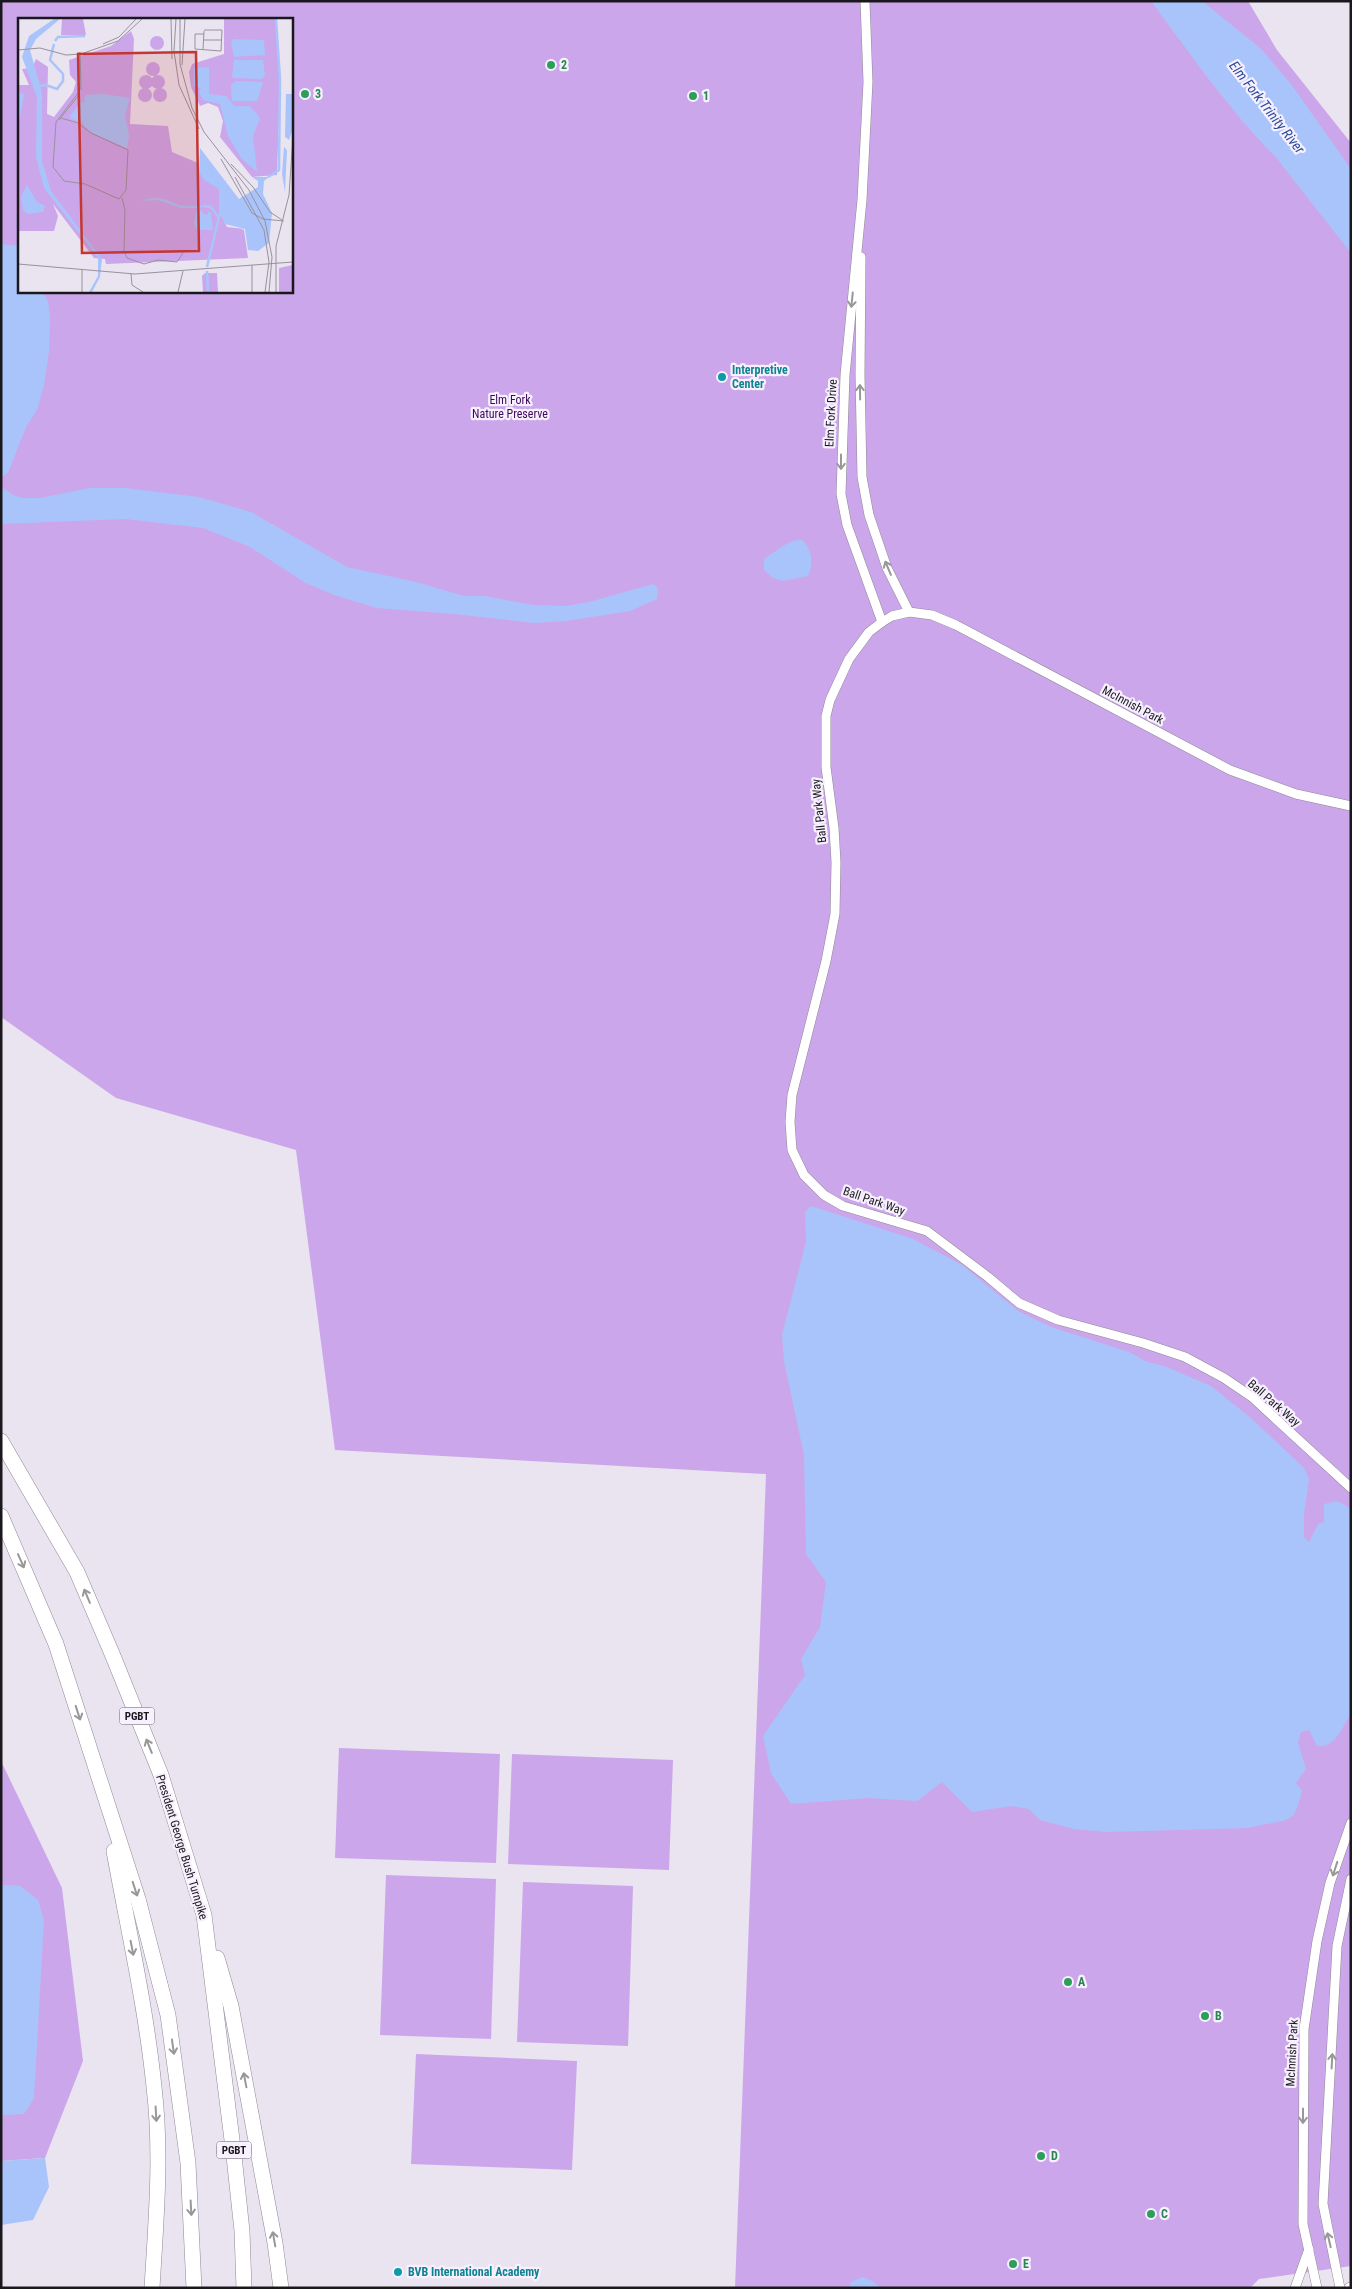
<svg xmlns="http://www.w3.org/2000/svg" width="1352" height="2289" font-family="'Roboto Condensed',sans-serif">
	<rect width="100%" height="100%" fill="#eae3f0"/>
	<g fill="#cca6eb" fill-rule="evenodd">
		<path d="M1 1H1248L1277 50 1351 143V2266L1259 2279 1250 2288H735L766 1474 335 1450 296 1150 116 1098 1 1017ZM19 19H291V291H19Z"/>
		<polygon points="339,1748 500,1754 496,1863 335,1858"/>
		<polygon points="512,1754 673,1760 669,1870 508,1864"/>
		<polygon points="1,1761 62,1888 83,2061 45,2158 1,2161"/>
		<polygon points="386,1875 496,1879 491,2039 380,2035"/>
		<polygon points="523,1882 633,1886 628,2046 517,2042"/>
		<polygon points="416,2054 577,2061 572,2170 411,2164"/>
	</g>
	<g fill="#a9c4fb">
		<polygon points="1151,1 1202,1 1260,48 1291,84 1351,169 1351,253 1278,160 1243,122 1207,77"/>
		<polygon points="1,244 19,246 19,291 42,291 48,301 50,318 49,351 44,385 37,410 26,427 8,473 1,477"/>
		<polygon points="1,487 13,495 23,498 41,498 89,488 125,488 199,497 251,512 347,567 416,582 464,596 484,596 533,605 566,606 589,602 653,584 658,588 657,599 630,611 566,621 535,623 454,614 377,608 334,595 304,582 250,547 203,528 125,519 1,524"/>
		<path d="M796 540H802C812 548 814 565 808 576L783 581 773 578 764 570V559C773 553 787 542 796 540Z"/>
		<path d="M811 1206 913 1239 962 1265 1018 1311 1051 1327 1129 1352 1147 1362 1164 1366 1211 1386 1252 1419 1304 1468 1309 1479 1304 1514V1537L1309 1542 1318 1524 1324 1522V1504L1338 1501 1351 1509V1713C1343 1726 1335 1749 1317 1746L1309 1730 1301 1732 1298 1743 1306 1769 1296 1783 1302 1791C1300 1798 1298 1808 1294 1814 1288 1824 1261 1823 1249 1828L1107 1832 1074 1829 1040 1820 1029 1809 1011 1806 972 1812 942 1782 917 1801 868 1798 791 1804 771 1773 763 1736 805 1675 801 1659 820 1627 826 1582 806 1554 804 1455 784 1361 782 1335 806 1242 805 1212Z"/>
		<polygon points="1,1885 20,1886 38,1900 44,1920 34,2098 24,2114 1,2115"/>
		<polygon points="45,2158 49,2187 33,2220 1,2225 1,2161"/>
		<polygon points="863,2277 872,2281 881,2288 849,2288 851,2282"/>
	</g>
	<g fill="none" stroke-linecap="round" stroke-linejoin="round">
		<g stroke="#8f8995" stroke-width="10">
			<g id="minor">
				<polyline points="865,1 868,82 862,200 845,375 841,494 847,525 882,622"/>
				<polyline points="861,257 860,375 862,477 869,515 887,568 909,612"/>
				<polyline points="1351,806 1296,794 1230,770 956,625 932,615 909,612 892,616 882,622 869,632 849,659 830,700 826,716 826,767 834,828 836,862 835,914 826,961 792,1095 790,1122 792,1150 804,1175 824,1195 843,1206 927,1231 988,1277 1019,1303 1058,1320 1143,1343 1185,1357 1224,1378 1252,1397 1351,1488"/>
				<polyline points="1295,2288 1309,2249"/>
				<polyline points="1317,2288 1303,2224 1304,2029 1317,1941 1330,1883 1351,1823"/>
				<polyline points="1340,2288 1323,2204 1337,1946 1351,1879"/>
			</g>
		</g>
		<g stroke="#8f8995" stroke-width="12">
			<polyline id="secondary" points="1350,2288 1351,2288"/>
		</g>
		<g stroke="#8f8995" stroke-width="16">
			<g id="motorway">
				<polyline points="1,1441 77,1572 113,1656 161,1775 204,1915 234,2156 242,2231 244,2288"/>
				<polyline points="1,1516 56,1644 138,1899 168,2015 188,2163 194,2288"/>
				<path d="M114 1851C128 1929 146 2007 154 2087 162 2153 156 2221 152 2288"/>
				<polyline points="217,1958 231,2006 275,2243 281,2288"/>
			</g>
		</g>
		<use href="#minor" stroke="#fff" stroke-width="9"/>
		<use href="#secondary" stroke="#fff" stroke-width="11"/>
		<use href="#motorway" stroke="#fff" stroke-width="15"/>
	</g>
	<defs><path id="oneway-shaft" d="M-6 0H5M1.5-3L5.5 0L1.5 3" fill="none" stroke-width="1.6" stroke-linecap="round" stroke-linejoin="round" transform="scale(1.25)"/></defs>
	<g stroke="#989799">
		<use href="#oneway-shaft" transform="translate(852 300) rotate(96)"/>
		<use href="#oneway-shaft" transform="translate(860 392) rotate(-91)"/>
		<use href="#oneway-shaft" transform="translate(841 462) rotate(90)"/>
		<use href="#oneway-shaft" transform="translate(888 568) rotate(-113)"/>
		<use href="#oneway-shaft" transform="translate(21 1561) rotate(66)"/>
		<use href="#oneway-shaft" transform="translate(87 1596) rotate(-113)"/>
		<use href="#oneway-shaft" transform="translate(78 1713) rotate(72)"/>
		<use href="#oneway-shaft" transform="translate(149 1746) rotate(-112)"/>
		<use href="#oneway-shaft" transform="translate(1335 1869) rotate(108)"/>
		<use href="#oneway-shaft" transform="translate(135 1889) rotate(72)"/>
		<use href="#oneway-shaft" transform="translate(132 1948) rotate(79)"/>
		<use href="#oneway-shaft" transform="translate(173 2047) rotate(82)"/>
		<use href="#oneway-shaft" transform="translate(1332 2061) rotate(-87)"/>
		<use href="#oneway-shaft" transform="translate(245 2080) rotate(-101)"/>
		<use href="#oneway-shaft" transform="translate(156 2114) rotate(87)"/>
		<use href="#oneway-shaft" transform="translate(1303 2116) rotate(90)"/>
		<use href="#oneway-shaft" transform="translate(191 2208) rotate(87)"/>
		<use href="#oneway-shaft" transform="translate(274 2239) rotate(-100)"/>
		<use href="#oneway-shaft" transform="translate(1329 2240) rotate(-103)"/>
	</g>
	<g fill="#2e9e5b" stroke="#f7f0fe" stroke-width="2">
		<circle cx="551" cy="65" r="5"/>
		<circle cx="305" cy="94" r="5"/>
		<circle cx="693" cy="96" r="5"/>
		<circle cx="1068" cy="1982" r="5"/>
		<circle cx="1205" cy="2016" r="5"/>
		<circle cx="1041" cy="2156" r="5"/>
		<circle cx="1151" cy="2214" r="5"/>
		<circle cx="1013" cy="2264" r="5"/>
	</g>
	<g fill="#0f9aa8" stroke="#f7f0fe" stroke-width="2">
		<circle cx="722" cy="377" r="5"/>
		<circle cx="398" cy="2272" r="5"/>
	</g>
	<g text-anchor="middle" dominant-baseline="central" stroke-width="4.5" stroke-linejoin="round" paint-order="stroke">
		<g fill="#f7f0fe" stroke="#5c5960" stroke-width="1">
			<rect x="119.5" y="1707.5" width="35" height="17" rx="4"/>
			<rect x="216.5" y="2141.5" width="35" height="17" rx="4"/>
		</g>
		<g font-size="11" font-weight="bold" fill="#1a181c">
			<text x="137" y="1716">PGBT</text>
			<text x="234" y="2150">PGBT</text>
		</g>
		<g font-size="12" font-weight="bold" fill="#27864d" stroke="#f7f0fe" text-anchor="start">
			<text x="561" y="65">2</text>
			<text x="315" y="94">3</text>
			<text x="703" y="96">1</text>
			<text x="1078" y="1982">A</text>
			<text x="1215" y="2016">B</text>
			<text x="1051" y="2156">D</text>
			<text x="1161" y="2214">C</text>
			<text x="1023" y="2264">E</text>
		</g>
		<g font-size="12" font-weight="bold" fill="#0d838f" stroke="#f7f0fe" text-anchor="start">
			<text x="732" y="370">Interpretive<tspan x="732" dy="14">Center</tspan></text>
			<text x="408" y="2272">BVB International Academy</text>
		</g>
		<g font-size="12" fill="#3e085b" stroke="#f7f0fe">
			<text x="510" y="400">Elm Fork<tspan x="510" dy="14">Nature Preserve</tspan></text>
		</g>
		<g font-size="12" fill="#1a181c" stroke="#f7f0fe">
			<text transform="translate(831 413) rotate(-87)">Elm Fork Drive</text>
			<text transform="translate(1133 705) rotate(28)">McInnish Park</text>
			<text transform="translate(819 811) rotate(-96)">Ball Park Way</text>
			<text transform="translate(874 1201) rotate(19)">Ball Park Way</text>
			<text transform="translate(1274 1403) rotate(41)">Ball Park Way</text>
			<text transform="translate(182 1847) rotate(73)">President George Bush Turnpike</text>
			<text transform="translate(1292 2053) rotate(-87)">McInnish Park</text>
		</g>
		<g font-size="14" font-style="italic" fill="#2c4c9b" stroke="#f7f0fe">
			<text transform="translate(1267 107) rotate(52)">Elm Fork Trinity River</text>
		</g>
	</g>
	<g transform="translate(18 18)">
		<rect width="275" height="275" fill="#eae3f0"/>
		<path d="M44 1H65L68 17H43ZM206 1H258L262 67 259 157 234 159 202 119 205 103 200 89 190 85 182 88 173 69 171 54 174 46 206 36ZM113 13 116 21 112 106 150 108 154 134 180 145 181 154 201 171V192L209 209 227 211H223L226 212 230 240 88 246 87 241 76 240 35 186 40 198 36 213H0V67H11L4 51 14 50 18 41 30 49 29 96 36 99 55 74 58 64 52 57 51 42 93 28ZM132 25a7 7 0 1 1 14 0a7 7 0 1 1-14 0ZM128 51a7 7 0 1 1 14 0a7 7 0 1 1-14 0ZM133 64a7 7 0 1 1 14 0a7 7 0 1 1-14 0ZM121 64a7 7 0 1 1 14 0a7 7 0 1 1-14 0ZM120 77a7 7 0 1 1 14 0a7 7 0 1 1-14 0ZM135 77a7 7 0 1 1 14 0a7 7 0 1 1-14 0ZM275 247V274H261V250ZM187 255H199L200 274H185L184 258Z" fill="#cca6eb"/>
		<path d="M36 1H42L18 21 12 32 24 75V143L33 173 84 241 82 259 74 274H71L80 258V239L26 170 18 139 19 79 4 39 11 18ZM216 21 246 22 247 37 216 39 213 24ZM216 42H245L247 58 243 61 214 60ZM191 49V76L208 78 216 88H232L242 100 235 118 239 154 223 140 210 118 202 86 185 82 181 74 183 70 175 68 176 50ZM218 63 245 64 239 83H214L213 67ZM0 74 6 76 0 112ZM85 76 112 80 107 97 111 118 109 130 74 115 66 108 65 102 63 105 51 99 63 84 66 85 67 77ZM268 76H275V110L271 122 267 119ZM266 129 269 132 267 174 264 156ZM182 130 221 181 240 169V163L234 159H251L246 163 245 176 254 195 251 225 240 233 230 232 227 211 207 206 201 192V171L186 162 181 154ZM9 167 19 184 27 188 25 194 10 196 5 192 3 179ZM134 180 147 181 163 188H185L181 191 186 196 190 197V193L193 195 195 212H179L176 206 179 190H163L140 182 123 183Z" fill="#a9c4fb"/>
		<path fill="none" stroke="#a9c4fb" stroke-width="2.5" d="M37 23 40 19 67 18M20 68 28 67 39 71 45 63V56L32 42 36 26M250 159 261 152 262 61 258 1M185 188 193 189 201 200M189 249 202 195M189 253 190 274"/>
		<path fill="none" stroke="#97929b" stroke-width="1" d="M153 1 154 41M158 1 156 33 161 67 181 111M162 1V46L174 90 186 114 231 172 247 203 254 239 251 274M186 16H177V31L203 33 204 12H186M185 22H203M85 26 101 19 118 1M185 31 186 13M0 32 22 30 48 37 63 36 100 23 124 1M61 34V74L38 104 35 149 46 163 67 166 101 181M62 34 63 72M164 47 167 1M43 100 60 105 73 115 110 132 108 172 101 181M41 102 61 77M203 141 234 195 245 201 266 203M213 146 235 169 252 194 264 202M217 159 246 212 251 244 247 274M104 180 107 192 106 233 109 240 126 246 140 242 159 244 165 235M0 246 117 256 275 244M234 247V274M64 251V274M113 256 114 267 125 274M160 274 165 253M258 274V228L271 177 275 119"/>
		<path fill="#c43632" fill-opacity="0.15" stroke="#c43632" stroke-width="2.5" d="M178 34 181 233 64 235 60 36Z"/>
		<rect width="275" height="275" fill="none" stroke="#1a181c" stroke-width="2.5"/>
	</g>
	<rect width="1352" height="2289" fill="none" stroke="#1a181c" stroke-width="5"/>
</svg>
